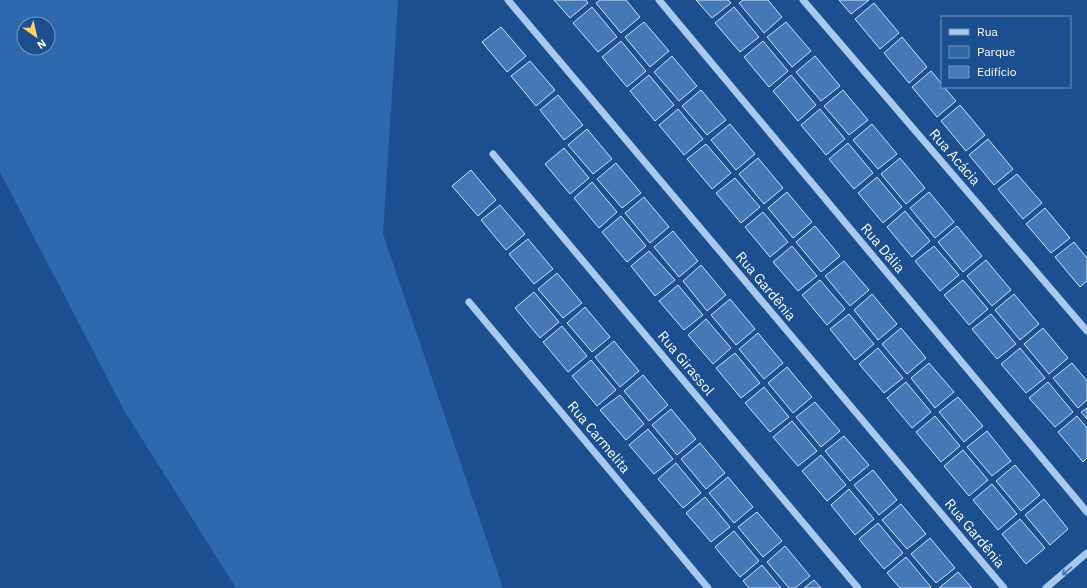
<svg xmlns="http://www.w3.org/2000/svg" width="1087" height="588" font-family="'IBM Plex Sans',sans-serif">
	<rect width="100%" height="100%" fill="#1b4f8f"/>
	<path fill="#2e69ad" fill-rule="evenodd" d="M0 0H398L383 234 503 588H236L125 412 0 172ZM24 24H48V48H24Z"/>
	<g fill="#4478b7" stroke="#cfe3fa">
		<polygon points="554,0 586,0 588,3 570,18"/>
		<polygon points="600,0 626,0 640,17 621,33 596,3"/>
		<polygon points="696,0 728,0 731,3 712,18"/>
		<polygon points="743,0 768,0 782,17 764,33 739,3"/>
		<polygon points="839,0 869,0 851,14"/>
		<polygon points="874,3 899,33 880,49 855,19"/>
		<polygon points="592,7 617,37 598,52 573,23"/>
		<polygon points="734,7 759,37 740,52 715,23"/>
		<polygon points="644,22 669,51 650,67 625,37"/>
		<polygon points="786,22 811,51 792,67 767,37"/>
		<polygon points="501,27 526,56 507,72 482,42"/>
		<polygon points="902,37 927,67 909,83 884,53"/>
		<polygon points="621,41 646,71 627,87 602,57"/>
		<polygon points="763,41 788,71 769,87 744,57"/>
		<polygon points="672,56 697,86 679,101 654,72"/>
		<polygon points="815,56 840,86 821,101 796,72"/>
		<polygon points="530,61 555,90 536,106 511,76"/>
		<polygon points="931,71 942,84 942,87 944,87 956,101 937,117 912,87"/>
		<polygon points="649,75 674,105 655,121 630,91"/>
		<polygon points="791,75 816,105 798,121 773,91"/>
		<polygon points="701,90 726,120 707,135 682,106"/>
		<polygon points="843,90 868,120 849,135 824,106"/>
		<polygon points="558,95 583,125 564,140 540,110"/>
		<polygon points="960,105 985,135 966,151 941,121"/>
		<polygon points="678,109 703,139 684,155 659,125"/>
		<polygon points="820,109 845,139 826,155 801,125"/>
		<polygon points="730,124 755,154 736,170 711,140"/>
		<polygon points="872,124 897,154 878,169 853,140"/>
		<polygon points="587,129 612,159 593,174 568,145"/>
		<polygon points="988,139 1013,169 994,185 969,155"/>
		<polygon points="848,143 873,173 854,189 829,159"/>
		<polygon points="706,144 731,173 712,189 687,159"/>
		<polygon points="564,148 589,178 570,194 545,164"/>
		<polygon points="758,158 783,188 764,204 739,174"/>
		<polygon points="900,158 925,188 906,204 881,174"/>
		<polygon points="616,163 641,193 622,208 597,179"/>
		<polygon points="471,170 496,200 478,216 452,186"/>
		<polygon points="1017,174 1042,203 1023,219 998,189"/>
		<polygon points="877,177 902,207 883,223 858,193"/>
		<polygon points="735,178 760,207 741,223 716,193"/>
		<polygon points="592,182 617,212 599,228 574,198"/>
		<polygon points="787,192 812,222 793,238 768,208"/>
		<polygon points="929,192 954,222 935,238 910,208"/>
		<polygon points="644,197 669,227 650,243 625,213"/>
		<polygon points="500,205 525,234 506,250 481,220"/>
		<polygon points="1045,208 1070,238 1051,253 1026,224"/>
		<polygon points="905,211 930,241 912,257 887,227"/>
		<polygon points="763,212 788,242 770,257 745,227"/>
		<polygon points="621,216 646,246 627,262 602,232"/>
		<polygon points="815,226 840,256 821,272 796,242"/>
		<polygon points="957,226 982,256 963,272 938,242"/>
		<polygon points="673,231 698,261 679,277 654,247"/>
		<polygon points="528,239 553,269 534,284 509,254"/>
		<polygon points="1074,242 1087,258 1087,281 1080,287 1055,257"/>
		<polygon points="792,246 817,276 798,291 773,262"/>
		<polygon points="934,246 959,275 940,291 915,261"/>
		<polygon points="649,251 675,280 655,296 631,266"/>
		<polygon points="986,260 1011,290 992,306 967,276"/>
		<polygon points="844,261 869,290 850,306 825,276"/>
		<polygon points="701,265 726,295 707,311 683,281"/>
		<polygon points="557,273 582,303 563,318 538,289"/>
		<polygon points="820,280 845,309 827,325 802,295"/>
		<polygon points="963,280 988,309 969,325 944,295"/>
		<polygon points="678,285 703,315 684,330 659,301"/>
		<polygon points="534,292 559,322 540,338 515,308"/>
		<polygon points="872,294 897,324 878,340 854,310"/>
		<polygon points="1014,294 1039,324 1020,340 995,310"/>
		<polygon points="730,299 755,329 736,345 711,315"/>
		<polygon points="585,307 610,337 592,352 567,323"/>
		<polygon points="849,314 874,344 855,360 830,329"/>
		<polygon points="991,314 1016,344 997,359 972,329"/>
		<polygon points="706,319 731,348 713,364 688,335"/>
		<polygon points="562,326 587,356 568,372 543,342"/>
		<polygon points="901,328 926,358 907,374 882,344"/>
		<polygon points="1043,328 1068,358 1049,374 1024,344"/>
		<polygon points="758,333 783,363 764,379 739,349"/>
		<polygon points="614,341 639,371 620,387 595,357"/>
		<polygon points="878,348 903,378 884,393 859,364"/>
		<polygon points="1020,348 1045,378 1026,393 1001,364"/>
		<polygon points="735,353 760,383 741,398 716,368"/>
		<polygon points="591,360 616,390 597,406 572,376"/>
		<polygon points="929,363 954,392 935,408 911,378"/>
		<polygon points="1072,363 1087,381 1087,400 1078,408 1053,378"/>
		<polygon points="787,367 812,397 793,413 768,383"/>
		<polygon points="643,375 668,405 649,421 624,391"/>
		<polygon points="906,382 931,412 912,428 887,398"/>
		<polygon points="1048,382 1073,412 1055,427 1029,398"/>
		<polygon points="764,387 789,417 770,432 745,403"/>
		<polygon points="620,395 644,424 626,440 600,410"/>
		<polygon points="958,397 983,426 964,442 939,412"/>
		<polygon points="815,402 840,431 821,447 796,417"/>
		<polygon points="1087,408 1087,419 1081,412"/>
		<polygon points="671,409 696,439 677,455 652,425"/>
		<polygon points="935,416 960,446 941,462 916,432"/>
		<polygon points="1077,416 1087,428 1087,458 1083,462 1058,432"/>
		<polygon points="792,421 817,451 798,466 773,437"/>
		<polygon points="648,429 673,459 654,474 629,445"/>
		<polygon points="987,431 1011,461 992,476 967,447"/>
		<polygon points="844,436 869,465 850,481 825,451"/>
		<polygon points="700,443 725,473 706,489 681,459"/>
		<polygon points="963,450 988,480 969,496 944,466"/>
		<polygon points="821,455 846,485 827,501 802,471"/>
		<polygon points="676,463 701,493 683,508 658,479"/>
		<polygon points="1015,465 1040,495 1021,511 996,481"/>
		<polygon points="873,470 897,500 879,515 854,485"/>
		<polygon points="728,477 753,507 734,523 709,493"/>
		<polygon points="992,484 1017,514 998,530 973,500"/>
		<polygon points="849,489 874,519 855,535 831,505"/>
		<polygon points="705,497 730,527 711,542 686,513"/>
		<polygon points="1044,499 1068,529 1050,545 1025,515"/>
		<polygon points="901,504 926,534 907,549 882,520"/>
		<polygon points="757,512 782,541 763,557 738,527"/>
		<polygon points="1020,519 1045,548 1026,564 1002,534"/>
		<polygon points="878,523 903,553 884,569 859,539"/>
		<polygon points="734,531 759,561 740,577 715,547"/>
		<polygon points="930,538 955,568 936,583 911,554"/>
		<polygon points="785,546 810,576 795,588 789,588 767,562"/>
		<polygon points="906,557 931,587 930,588 900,588 887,573"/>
		<polygon points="762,565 781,588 749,588 743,581"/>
		<polygon points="958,572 972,588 939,588"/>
		<polygon points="814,580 821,588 804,588"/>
	</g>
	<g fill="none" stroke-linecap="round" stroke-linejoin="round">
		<g stroke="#a9c9ee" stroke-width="7">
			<polyline points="508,0 1004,588"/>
			<polyline points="659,0 1087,512"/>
			<polyline points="803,0 1087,331"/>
			<polyline points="493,154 858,588"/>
			<polyline points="469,302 708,588"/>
			<polyline points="1046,588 1087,553"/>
		</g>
	</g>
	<defs><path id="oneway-shaft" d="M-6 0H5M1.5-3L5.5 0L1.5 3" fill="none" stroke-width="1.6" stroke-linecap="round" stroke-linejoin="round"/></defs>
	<use stroke="#4674ac" href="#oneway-shaft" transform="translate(1067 571) rotate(139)"/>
	<g text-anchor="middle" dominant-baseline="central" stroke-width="3" stroke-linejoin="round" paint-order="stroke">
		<g font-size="14" fill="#fff" stroke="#1b4f8f">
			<text transform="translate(955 157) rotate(49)">Rua Acácia</text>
			<text transform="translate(883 248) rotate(50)">Rua Dália</text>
			<text transform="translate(766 286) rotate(50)">Rua Gardênia</text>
			<text transform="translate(686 363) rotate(50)">Rua Girassol</text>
			<text transform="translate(599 437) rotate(50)">Rua Carmelita</text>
			<text transform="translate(975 533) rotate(50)">Rua Gardênia</text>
		</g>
	</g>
	<rect x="941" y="16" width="130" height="72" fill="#1b4f8f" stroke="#7695bc"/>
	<rect x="949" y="29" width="20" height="6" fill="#a9c9ee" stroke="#7695bc"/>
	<text x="977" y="36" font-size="12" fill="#ffffff">Rua</text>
	<rect x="949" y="46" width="20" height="12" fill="#2e69ad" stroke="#7695bc"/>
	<text x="977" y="56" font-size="12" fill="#ffffff">Parque</text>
	<rect x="949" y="66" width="20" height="12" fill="#4478b7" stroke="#7695bc"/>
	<text x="977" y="76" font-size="12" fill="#ffffff">Edifício</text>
	<g transform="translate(36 36) rotate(146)"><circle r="19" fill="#1b4f8f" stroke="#7695bc"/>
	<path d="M0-3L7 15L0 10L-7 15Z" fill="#ffd166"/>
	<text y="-6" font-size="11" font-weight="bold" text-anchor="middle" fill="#ffffff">N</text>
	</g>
</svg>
